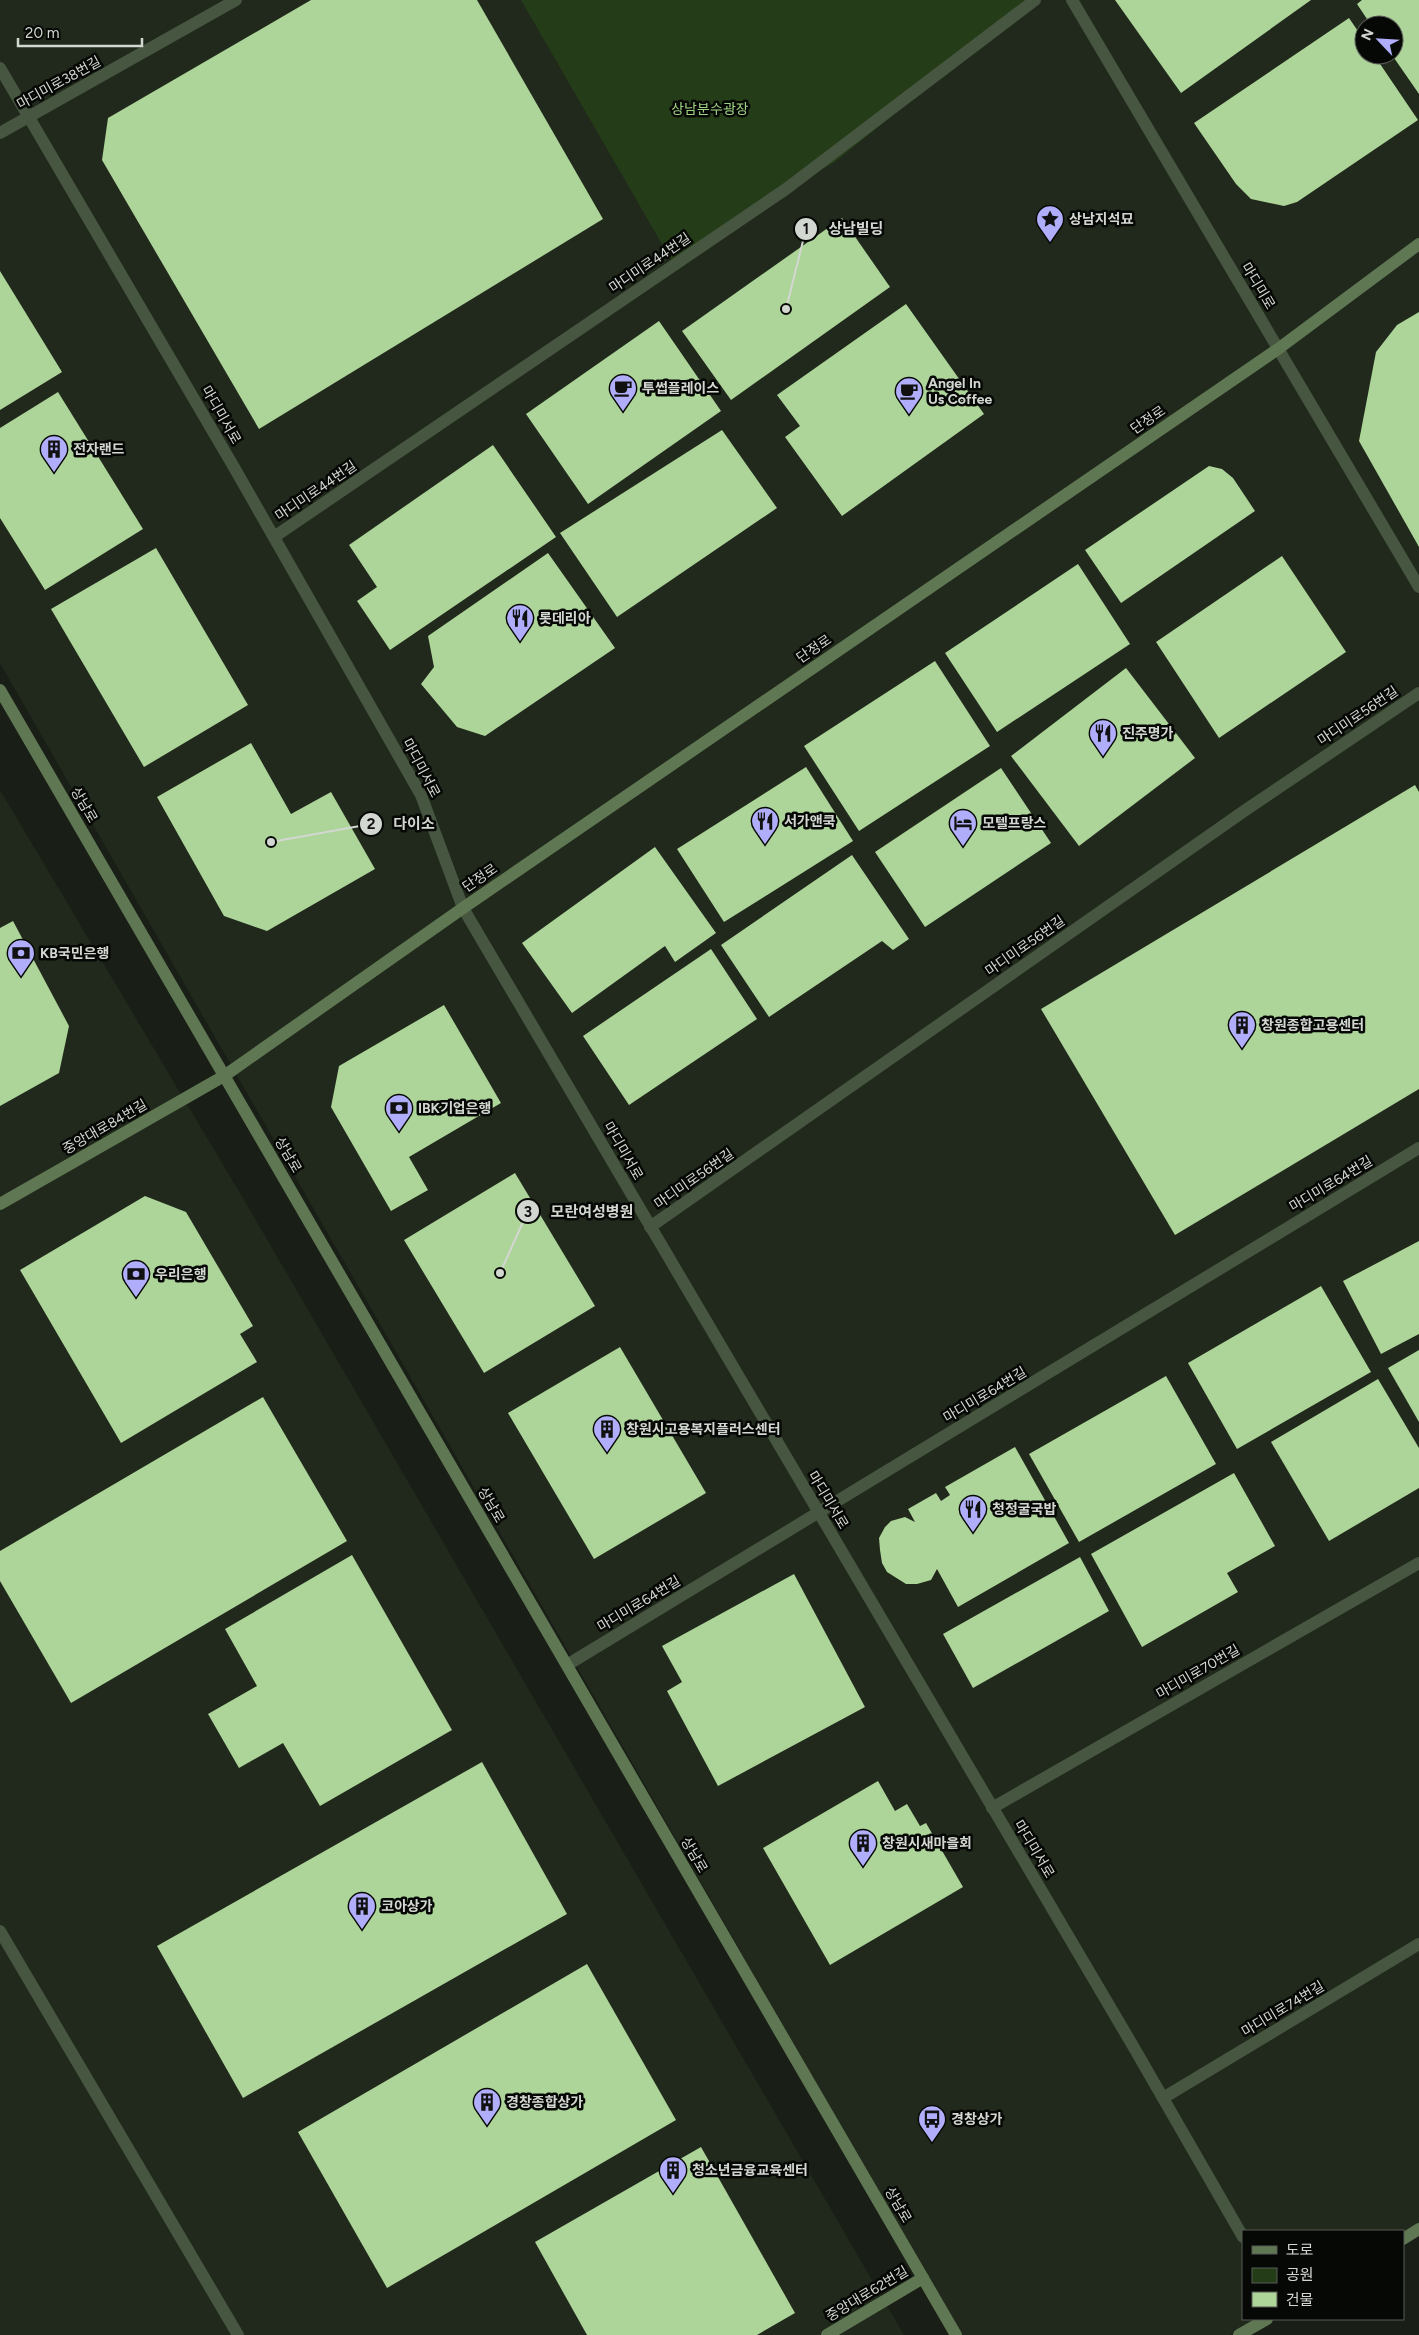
<svg xmlns="http://www.w3.org/2000/svg" width="1419" height="2335" font-family="Figtree,'Noto Sans KR',sans-serif">
	<rect width="100%" height="100%" fill="#191f16"/>
	<g fill="#20291b" fill-rule="evenodd">
		<path d="M0 0H1419V2224L1403 2234V2231H1243V2319H1258L1230 2335H961L0 663ZM1364 25H1394V55H1364Z"/>
		<polygon points="0,790 250,1210 904,2335 0,2335"/>
	</g>
	<polygon fill="#253c18" points="521,0 1035,0 835,162 786,189 674,265"/>
	<g fill="#add499">
		<polygon points="311,0 477,0 603,219 259,429 102,160 108,118"/>
		<polygon points="1115,0 1311,0 1181,93"/>
		<polygon points="1362,0 1419,0 1419,94 1392,55 1394,55 1394,25 1371,25 1357,4"/>
		<polygon points="1349,18 1364,40 1364,55 1374,55 1418,120 1297,202 1284,206 1251,199 1236,184 1194,123"/>
		<polygon points="842,218 890,287 731,400 682,331"/>
		<polygon points="0,271 62,372 0,410"/>
		<polygon points="906,304 984,414 842,516 785,437 800,426 777,395"/>
		<polygon points="1419,312 1419,547 1359,441 1376,352 1397,325"/>
		<polygon points="659,321 721,411 588,504 526,414"/>
		<polygon points="58,392 143,529 45,590 0,518 0,428"/>
		<polygon points="722,430 777,508 617,617 560,533"/>
		<polygon points="493,445 556,537 390,650 357,601 377,587 349,545"/>
		<polygon points="1209,466 1222,469 1233,478 1255,511 1121,603 1085,550"/>
		<polygon points="156,548 248,705 144,767 51,609"/>
		<polygon points="548,553 615,648 485,736 457,727 421,684 434,667 428,636"/>
		<polygon points="1282,556 1346,652 1219,738 1156,642"/>
		<polygon points="1078,564 1130,644 997,732 945,653"/>
		<polygon points="935,661 990,746 859,831 804,746"/>
		<polygon points="1126,668 1195,758 1079,846 1011,756"/>
		<polygon points="251,743 291,814 331,792 375,869 267,931 224,916 157,797"/>
		<polygon points="806,767 853,841 724,922 677,849"/>
		<polygon points="1001,768 1051,843 925,927 875,852"/>
		<polygon points="1415,785 1419,792 1419,1089 1175,1235 1041,1009"/>
		<polygon points="655,847 716,933 675,962 665,946 572,1013 522,943"/>
		<polygon points="852,855 909,939 893,950 882,941 769,1017 721,945"/>
		<polygon points="13,921 69,1026 59,1073 0,1106 0,928"/>
		<polygon points="711,949 757,1019 629,1105 583,1036"/>
		<polygon points="444,1005 501,1103 409,1157 428,1190 391,1211 331,1107 339,1066"/>
		<polygon points="515,1173 595,1306 484,1373 404,1240"/>
		<polygon points="145,1196 186,1212 253,1326 240,1334 257,1362 121,1443 20,1270"/>
		<polygon points="1419,1241 1419,1334 1381,1354 1343,1281"/>
		<polygon points="1321,1286 1371,1372 1237,1449 1188,1363"/>
		<polygon points="620,1347 706,1493 594,1559 508,1413"/>
		<polygon points="1419,1350 1419,1422 1388,1368"/>
		<polygon points="1166,1376 1216,1464 1079,1542 1029,1454"/>
		<polygon points="1378,1379 1419,1448 1419,1488 1329,1541 1271,1442"/>
		<polygon points="263,1397 347,1541 71,1703 0,1581 0,1551"/>
		<polygon points="1015,1447 1069,1543 958,1607 937,1569 931,1580 917,1584 906,1584 887,1572 882,1563 880,1550 879,1538 885,1527 891,1521 905,1517 915,1522 908,1509 936,1493 941,1501 950,1495 945,1487"/>
		<polygon points="1234,1473 1275,1546 1227,1573 1238,1592 1142,1647 1091,1554"/>
		<polygon points="352,1555 452,1730 320,1806 283,1743 239,1768 208,1714 257,1686 225,1629"/>
		<polygon points="1080,1557 1109,1611 973,1688 943,1634"/>
		<polygon points="794,1574 865,1707 718,1786 667,1691 682,1682 662,1646"/>
		<polygon points="482,1762 567,1914 243,2098 157,1946"/>
		<polygon points="878,1781 895,1811 907,1804 920,1826 926,1823 963,1887 830,1965 763,1848"/>
		<polygon points="587,1964 676,2120 387,2288 298,2132"/>
		<polygon points="701,2147 795,2313 757,2335 587,2335 535,2242"/>
	</g>
	<g fill="none" stroke-linecap="round" stroke-linejoin="round">
		<g stroke="#475640" stroke-width="12">
			<polyline points="1072,0 1419,587"/>
			<polyline points="0,68 235,469 421,795 463,908 1133,2046 1243,2237"/>
			<polyline points="0,133 236,0"/>
			<polyline points="274,537 786,189 1035,0"/>
			<polyline points="650,1227 1247,809 1419,693"/>
			<polyline points="567,1665 1419,1148"/>
			<polyline points="992,1808 1419,1563"/>
			<polyline points="0,1931 238,2335"/>
			<polyline points="1163,2098 1419,1944"/>
		</g>
		<g stroke="#5f7752" stroke-width="12">
			<polyline points="0,690 956,2335"/>
			<polyline points="0,1204 224,1076 463,908 1278,349 1419,244"/>
			<polyline points="1403,2239 1419,2229"/>
			<polyline points="827,2335 923,2278"/>
			<polyline points="1239,2335 1267,2319"/>
		</g>
	</g>
	<defs>
		<g id="sight-pin" transform="scale(1.4375)"><path d="M0 17L-7.5 6A9.5 9.5 0 1 1 7.5 6Z" fill="#b0aefa" stroke="#060805"/><path d="M0-6L1.8-2.2L6-1.7L2.9 1.2L3.7 5.4L0 3.3L-3.7 5.4L-2.9 1.2L-6-1.7L-1.8-2.2Z" fill="#111"/></g>
		<g id="cafe-pin" transform="scale(1.4375)"><path d="M0 17L-7.5 6A9.5 9.5 0 1 1 7.5 6Z" fill="#b0aefa" stroke="#060805"/><path d="M-5.5-4.5H6V0H3Q3 3.5 0 3.5H-2.5Q-5.5 3.5-5.5 0ZM3-3.2v2h1.7v-2ZM-6 4.5H4V6H-6Z" fill="#111"/></g>
		<g id="building-pin" transform="scale(1.4375)"><path d="M0 17L-7.5 6A9.5 9.5 0 1 1 7.5 6Z" fill="#b0aefa" stroke="#060805"/><path d="M-4-6H4V6H1V3H-1V6H-4ZM-2.5-4.3h1.7v1.8h-1.7ZM.8-4.3h1.7v1.8H.8ZM-2.5-1h1.7V.8h-1.7ZM.8-1h1.7V.8H.8Z" fill="#111"/></g>
		<g id="restaurant-pin" transform="scale(1.4375)"><path d="M0 17L-7.5 6A9.5 9.5 0 1 1 7.5 6Z" fill="#b0aefa" stroke="#060805"/><path d="M-5-6h1v4h1v-4h1v4h1v-4h1v5L-1.5 .5V6h-2V.5L-5-1ZM5-6V6H3V1.5H1.5Q1.5-4 5-6Z" fill="#111"/></g>
		<g id="hotel-pin" transform="scale(1.4375)"><path d="M0 17L-7.5 6A9.5 9.5 0 1 1 7.5 6Z" fill="#b0aefa" stroke="#060805"/><path d="M-6-4.5h1.5V1H6V5H4.5V3h-9V5H-6ZM-4 0a1.8 1.8 0 1 1 3.6 0ZM.5 0V-2.5h3Q6-2.5 6 0Z" fill="#111"/></g>
		<g id="bank-pin" transform="scale(1.4375)"><path d="M0 17L-7.5 6A9.5 9.5 0 1 1 7.5 6Z" fill="#b0aefa" stroke="#060805"/><path d="M-6-4H6V4H-6ZM0-2.3a2.3 2.3 0 1 0 0 4.6a2.3 2.3 0 1 0 0-4.6Z" fill="#111"/></g>
		<g id="bus-pin" transform="scale(1.4375)"><path d="M0 17L-7.5 6A9.5 9.5 0 1 1 7.5 6Z" fill="#b0aefa" stroke="#060805"/><path d="M-5-6H5V4H4V6H2V4H-2V6H-4V4H-5ZM-3.5-4V0h7V-4ZM-3.5 1.2v1.5H-2V1.2ZM2 1.2v1.5H3.5V1.2Z" fill="#111"/></g>
	</defs>
	<g fill-rule="evenodd">
		<use href="#sight-pin" x="1050" y="219"/>
		<use href="#cafe-pin" x="623" y="388"/>
		<use href="#cafe-pin" x="909" y="391"/>
		<use href="#building-pin" x="54" y="449"/>
		<use href="#restaurant-pin" x="520" y="618"/>
		<use href="#restaurant-pin" x="1103" y="733"/>
		<use href="#restaurant-pin" x="765" y="821"/>
		<use href="#hotel-pin" x="963" y="823"/>
		<use href="#bank-pin" x="21" y="953"/>
		<use href="#building-pin" x="1242" y="1025"/>
		<use href="#bank-pin" x="399" y="1108"/>
		<use href="#bank-pin" x="136" y="1274"/>
		<use href="#building-pin" x="607" y="1429"/>
		<use href="#restaurant-pin" x="973" y="1509"/>
		<use href="#building-pin" x="863" y="1843"/>
		<use href="#building-pin" x="362" y="1906"/>
		<use href="#building-pin" x="487" y="2102"/>
		<use href="#bus-pin" x="932" y="2119"/>
		<use href="#building-pin" x="673" y="2170"/>
	</g>
	<g text-anchor="middle" dominant-baseline="central" stroke-width="5" stroke-linejoin="round" paint-order="stroke">
		<g font-size="14" fill="#d3d7d1" stroke="#060805">
			<text transform="translate(59 83) rotate(-29)">마디미로38번길</text>
			<text transform="translate(650 263) rotate(-34)">마디미로44번길</text>
			<text transform="translate(1258 286) rotate(59)">마디미로</text>
			<text transform="translate(221 415) rotate(60)">마디미서로</text>
			<text transform="translate(1148 420) rotate(-34)">단정로</text>
			<text transform="translate(316 491) rotate(-34)">마디미로44번길</text>
			<text transform="translate(814 649) rotate(-34)">단정로</text>
			<text transform="translate(1358 716) rotate(-34)">마디미로56번길</text>
			<text transform="translate(421 768) rotate(62)">마디미서로</text>
			<text transform="translate(84 805) rotate(60)">상남로</text>
			<text transform="translate(480 878) rotate(-34)">단정로</text>
			<text transform="translate(1025 946) rotate(-35)">마디미로56번길</text>
			<text transform="translate(105 1127) rotate(-30)">중앙대로84번길</text>
			<text transform="translate(623 1151) rotate(60)">마디미서로</text>
			<text transform="translate(288 1155) rotate(60)">상남로</text>
			<text transform="translate(694 1179) rotate(-35)">마디미로56번길</text>
			<text transform="translate(1331 1184) rotate(-31)">마디미로64번길</text>
			<text transform="translate(985 1395) rotate(-31)">마디미로64번길</text>
			<text transform="translate(828 1500) rotate(59)">마디미서로</text>
			<text transform="translate(491 1505) rotate(60)">상남로</text>
			<text transform="translate(639 1604) rotate(-31)">마디미로64번길</text>
			<text transform="translate(1198 1672) rotate(-30)">마디미로70번길</text>
			<text transform="translate(1034 1849) rotate(59)">마디미서로</text>
			<text transform="translate(694 1855) rotate(60)">상남로</text>
			<text transform="translate(1283 2009) rotate(-31)">마디미로74번길</text>
			<text transform="translate(898 2205) rotate(60)">상남로</text>
			<text transform="translate(867 2294) rotate(-31)">중앙대로62번길</text>
		</g>
		<g font-size="14" fill="#9ed282" stroke="#060805">
			<text x="710" y="109">상남분수광장</text>
		</g>
		<g font-size="14" font-weight="bold" fill="#d3d7d1" stroke="#060805" text-anchor="start">
			<text x="1069" y="219">상남지석묘</text>
			<text x="928" y="383">Angel In<tspan x="928" dy="16">Us Coffee</tspan></text>
			<text x="642" y="388">투썹플레이스</text>
			<text x="73" y="449">전자랜드</text>
			<text x="539" y="618">롯데리아</text>
			<text x="1122" y="733">진주명가</text>
			<text x="784" y="821">서가앤쿡</text>
			<text x="982" y="823">모텔프랑스</text>
			<text x="40" y="953">KB국민은행</text>
			<text x="1261" y="1025">창원종합고용센터</text>
			<text x="418" y="1108">IBK기업은행</text>
			<text x="155" y="1274">우리은행</text>
			<text x="626" y="1429">창원시고용복지플러스센터</text>
			<text x="992" y="1509">청정굴국밥</text>
			<text x="882" y="1843">창원시새마을회</text>
			<text x="381" y="1906">코아상가</text>
			<text x="506" y="2102">경창종합상가</text>
			<text x="951" y="2119">경창상가</text>
			<text x="692" y="2170">청소년금융교육센터</text>
		</g>
	</g>
	<path fill="none" stroke="#d3d7d1" stroke-width="2" d="M786 309L806 229M271 842L371 824M500 1273L528 1211"/>
	<g fill="#d3d7d1" stroke="#060805" stroke-width="2">
		<circle cx="786" cy="309" r="5"/>
		<circle cx="271" cy="842" r="5"/>
		<circle cx="500" cy="1273" r="5"/>
		<circle cx="806" cy="229" r="12"/>
		<circle cx="371" cy="824" r="12"/>
		<circle cx="528" cy="1211" r="12"/>
	</g>
	<g font-size="15" text-anchor="middle" font-weight="bold" fill="#111">
		<text x="806" y="234">1</text>
		<text x="371" y="829">2</text>
		<text x="528" y="1217">3</text>
	</g>
	<g font-size="15" text-anchor="middle" font-weight="bold" fill="#d3d7d1" stroke="#060805" stroke-width="5" stroke-linejoin="round" paint-order="stroke">
		<text x="856" y="234">상남빌딩</text>
		<text x="414" y="829">다이소</text>
		<text x="592" y="1217">모란여성병원</text>
	</g>
	<rect x="1242" y="2230" width="162" height="90" fill="#060805" stroke="#585b57"/>
	<rect x="1252" y="2246" width="25" height="8" fill="#5f7752" stroke="#585b57"/>
	<text x="1286" y="2255" font-size="15" fill="#d3d7d1">도로</text>
	<rect x="1252" y="2268" width="25" height="15" fill="#253c18" stroke="#585b57"/>
	<text x="1286" y="2280" font-size="15" fill="#d3d7d1">공원</text>
	<rect x="1252" y="2292" width="25" height="15" fill="#add499" stroke="#585b57"/>
	<text x="1286" y="2305" font-size="15" fill="#d3d7d1">건물</text>
	<g transform="translate(1379 40) rotate(295)"><circle r="24" fill="#060805" stroke="#585b57"/>
	<path d="M0-4L9 19L0 12L-9 19Z" fill="#b0aefa"/>
	<text y="-8" font-size="14" font-weight="bold" text-anchor="middle" fill="#d3d7d1">N</text>
	</g>
	<path d="M18 38v8h124v-8" fill="none" stroke="#d3d7d1" stroke-width="2.5"/>
	<text x="25" y="38" font-size="15" fill="#d3d7d1" stroke="#060805" stroke-width="4" paint-order="stroke">20 m</text>
</svg>
